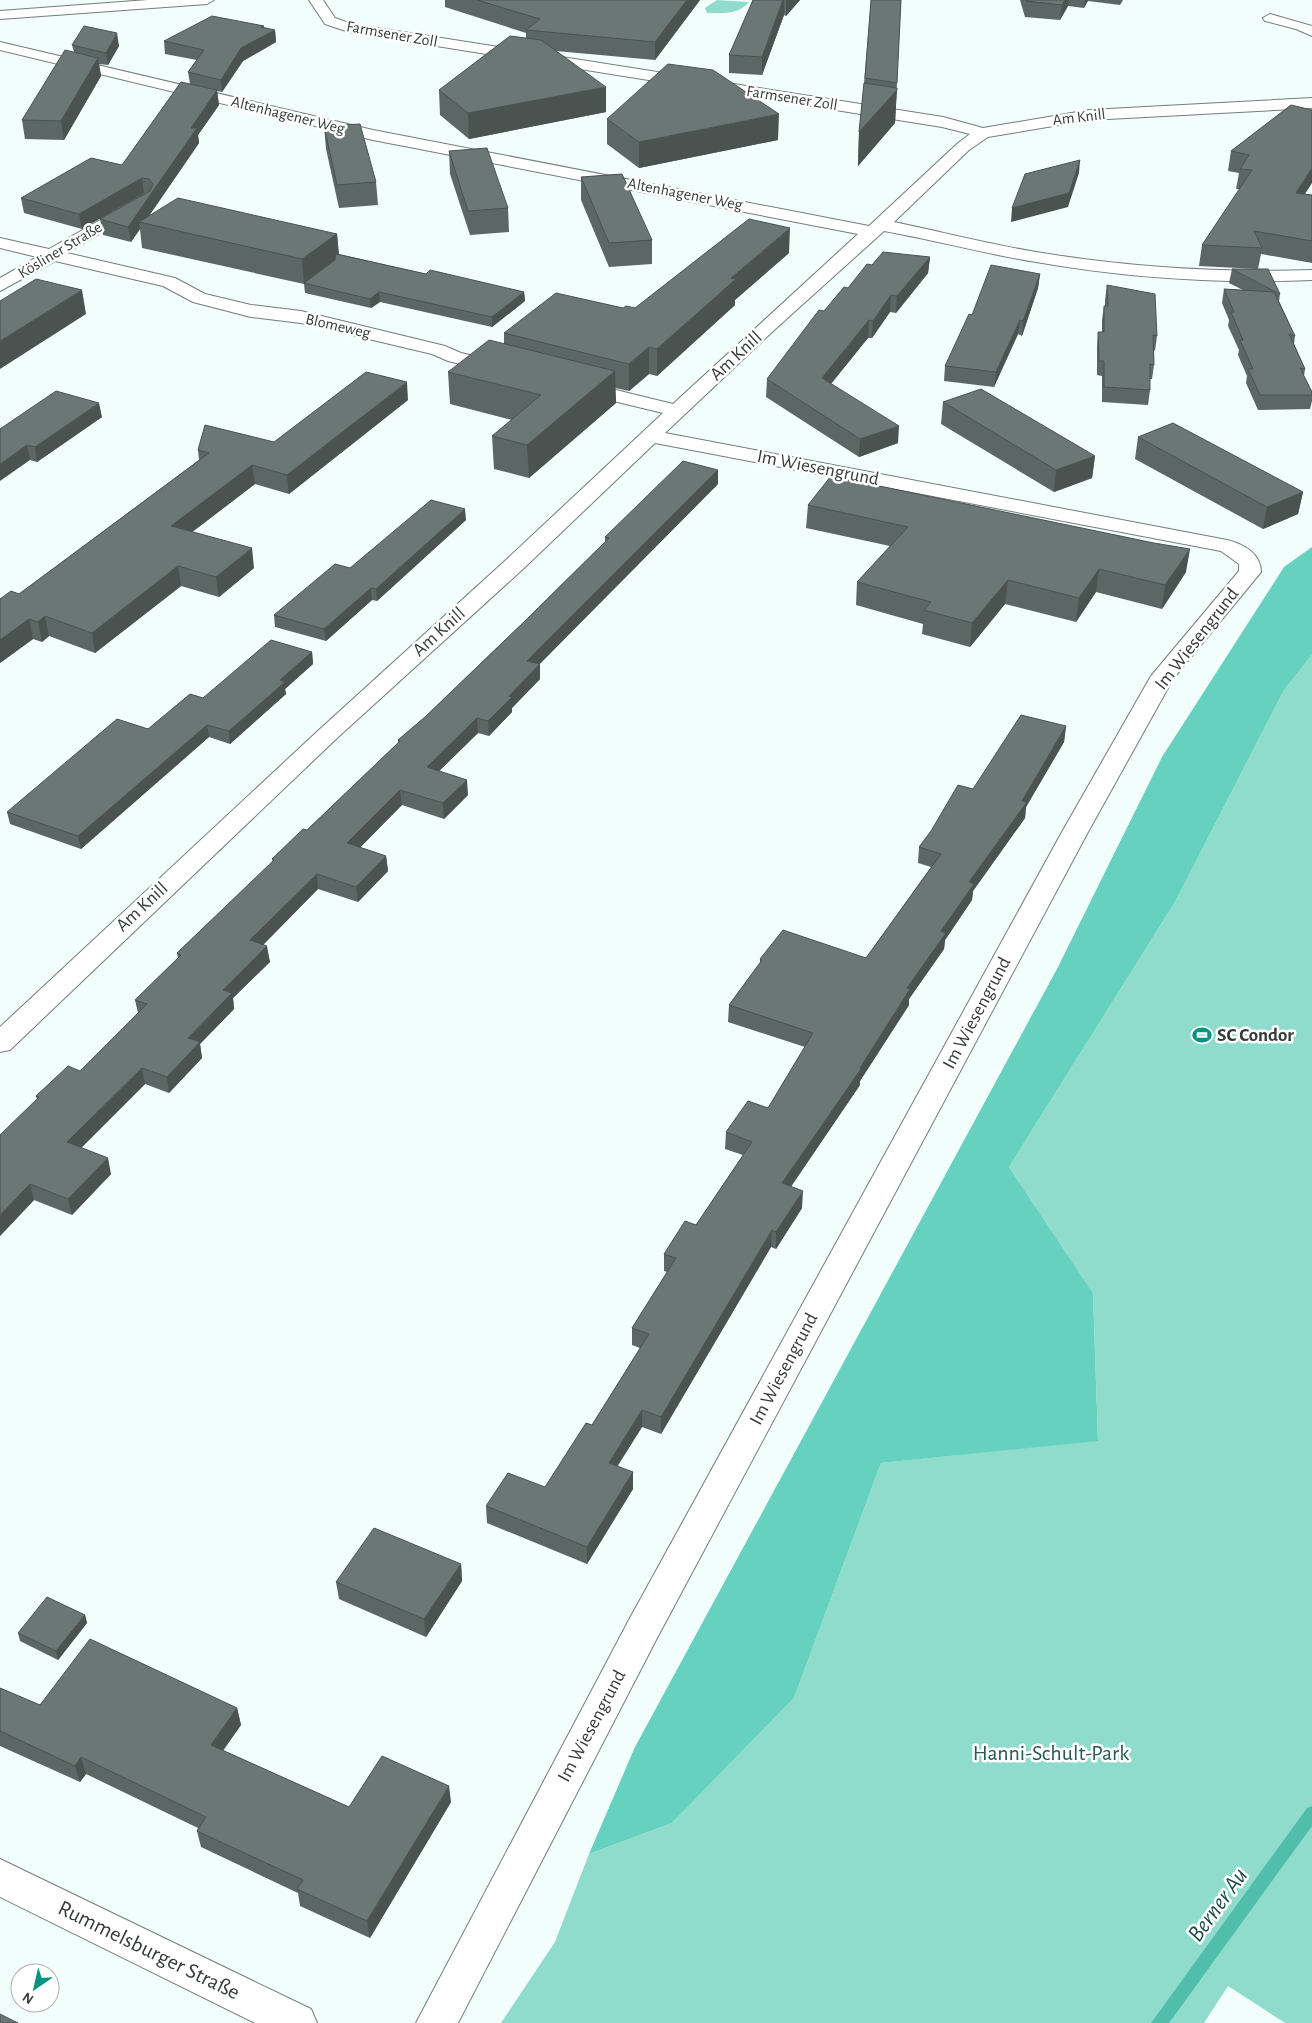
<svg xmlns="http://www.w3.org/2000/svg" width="1312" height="2023" font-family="'Alegreya Sans',sans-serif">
	<rect width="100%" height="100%" fill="#f1fefb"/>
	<g fill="#8fdccd">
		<path d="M717 0 749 2C738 15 723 13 707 13L705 8Z"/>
		<polygon points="1312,655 1312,2023 1285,2023 1228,1986 1204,2023 501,2023 555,1942 589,1854 672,1823 794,1698 881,1463 1098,1440 1093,1293 1009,1167 1175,902 1284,690"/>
	</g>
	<polygon fill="#67d1bf" points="1312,547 1312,655 1284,690 1175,902 1009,1167 1093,1293 1098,1441 881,1463 794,1698 672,1823 589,1854 635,1747 1058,967 1162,757 1284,567"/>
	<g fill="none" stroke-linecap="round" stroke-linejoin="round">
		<polygon fill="#51bdab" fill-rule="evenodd" points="1312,1806 1312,1826 1169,2023 1151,2023 1307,1808"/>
		<g stroke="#727e7b" stroke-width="2">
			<g id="street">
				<path d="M309 0H323L335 18 352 24 943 117 983 128 1089 110 1312 98V108L1089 120 988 137 969 150 894 222C942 232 988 244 1036 252 1127 267 1219 273 1312 270V280C1219 284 1128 278 1036 262 985 254 935 240 884 231L772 332 665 433 1227 540C1244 544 1261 554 1261 572L1173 679 1088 832 656 1640 458 2023H416L630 1618 1062 832 1151 676 1239 571V564L1221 551 655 443 523 569 336 739 10 1050 0 1052V1027L320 729 507 559 663 413 572 391 569 387 572 383 579 381 673 404 858 234 373 140 0 50V42L373 130 869 226 957 144 970 134 942 127 349 32 325 24Z"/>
				<polygon points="1270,14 1312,26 1312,36 1296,29 1265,21 1263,18"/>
				<polygon points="134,201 140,202 142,206 140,210 67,253 175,278 205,294 251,305 301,311 445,346 461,353 508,364 511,368 508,372 501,374 448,361 432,354 301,323 251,317 193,302 163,286 55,261 0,291 0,278 37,257 0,248 0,238 49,249"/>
				<polygon points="0,1859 311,2009 317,2023 255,2023 0,1897"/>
			</g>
		</g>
		<g stroke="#727e7b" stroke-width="2">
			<polygon id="secondary" points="148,0 214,0 207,4 0,19 0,11"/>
		</g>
		<use href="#street" fill="#fff" fill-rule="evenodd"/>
		<use href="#secondary" fill="#fff" fill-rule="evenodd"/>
	</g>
	<g fill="#5c6664">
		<polygon points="445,0 700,0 655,60 556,51 606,112 469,139 440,115 439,90 526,38 526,33 445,7"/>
		<polygon points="753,0 800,0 786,16 784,15 762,75 729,73 729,55"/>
		<polygon points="871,0 901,0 895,123 858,166 859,132 864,83"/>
		<polygon points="1020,0 1123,0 1120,5 1088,1 1084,8 1068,6 1060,20 1025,17"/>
		<polygon points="264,28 275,30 276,42 243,61 222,92 217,91 219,105 198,135 199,143 149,216 337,234 339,254 426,274 524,292 525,301 492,327 380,302 371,308 305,293 304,284 142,248 140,229 131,242 103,235 100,219 145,193 82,229 24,213 21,198 122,165 190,84 188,72 197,60 165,54 164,41"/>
		<polygon points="72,45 119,46 108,65 99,64 101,76 64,140 25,139 22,120 74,52"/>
		<polygon points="1291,105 1305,194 1312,195 1312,263 1261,254 1258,269 1199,266 1202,245 1240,189 1236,189 1239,173 1228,171 1231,151"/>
		<polygon points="607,119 778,140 639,168 607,144"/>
		<polygon points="324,126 376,182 378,205 339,208 326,149"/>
		<polygon points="449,151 508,208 509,232 470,235 450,174"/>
		<polygon points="581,177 652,240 652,264 609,267 581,200"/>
		<polygon points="789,253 735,300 735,305 657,376 649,374 629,391 615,388 616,403 529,478 494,469 492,436 512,420 450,404 448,372 504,344 504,333 623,308 635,308"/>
		<polygon points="930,257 928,273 896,313 890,312 872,338 868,338 831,384 898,443 859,457 766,397 767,379 824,311 872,265"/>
		<polygon points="1232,269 1280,294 1279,301 1295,336 1294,344 1305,369 1304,376 1312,392 1312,401 1310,409 1258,410 1246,383 1247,376 1238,355 1239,350 1228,326 1229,320 1222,303 1224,289 1243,290 1229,283"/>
		<polygon points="1040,274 1038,288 1022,336 1018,334 994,387 944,381 945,366 972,315"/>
		<polygon points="1107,285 1157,336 1155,351 1154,350 1154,365 1152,379 1150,379 1150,390 1148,405 1102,402 1102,376 1097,375 1097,346 1098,332 1102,332 1102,320 1104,306 1105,306 1105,300"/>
		<polygon points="408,400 289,494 255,484 192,532 254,568 219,597 181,586 95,653 49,636 42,642 33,639 0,663 0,599 19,594 199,460 198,450 274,442"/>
		<polygon points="943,402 1095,456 1092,478 1054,492 941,424"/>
		<polygon points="102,417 37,462 30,460 0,429"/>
		<polygon points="1138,437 1303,492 1298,514 1263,529 1135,459"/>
		<polygon points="718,484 539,664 540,679 512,708 512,712 489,736 478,733 439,771 468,795 444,819 402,805 360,847 386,856 388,871 358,902 318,889 263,945 270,962 233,998 234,1009 200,1044 202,1058 169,1093 145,1084 81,1148 111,1174 72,1215 34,1200 0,1236 37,1099 36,1096 80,1071 138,1013 135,1000 178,958 177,953 273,862 272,859 307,830 398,743 398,740 425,717 528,618 605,542 605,537"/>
		<polygon points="808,505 1186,572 1162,609 1096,592 1076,622 1005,604 970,647 922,634 923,624 856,605 857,582 890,546 806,528"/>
		<polygon points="466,520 377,601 372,600 326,641 275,627 274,615 350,568"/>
		<polygon points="312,652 313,664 285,689 286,694 230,744 209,737 81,849 10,824 7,812 148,729 203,698"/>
		<polygon points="1066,726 1064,742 1026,807 1025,818 973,891 972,900 945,940 944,949 909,999 909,1005 860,1081 860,1085 791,1186 802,1208 776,1249 771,1247 661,1434 642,1427 617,1466 633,1472 633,1489 587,1564 487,1523 486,1506 545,1487 592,1425 640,1348 632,1345 632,1328 667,1272 664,1271 664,1254 696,1225 743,1155 725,1149 726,1132 768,1108 805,1047 728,1022 729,1005 760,963 760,959 866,958 931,867 918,863 919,847 973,789"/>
		<polygon points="461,1564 462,1581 426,1637 339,1599 336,1582"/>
		<polygon points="85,1615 87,1623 58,1660 20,1641 18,1633"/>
		<polygon points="0,1688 40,1705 237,1708 241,1725 223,1751 349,1807 451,1802 370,1938 300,1906 298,1893 201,1847 197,1831 198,1828 86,1774 80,1782 0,1746"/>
	</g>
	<g fill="#4b5351">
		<polygon points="687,0 700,0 655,60 655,42"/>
		<polygon points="783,0 784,0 784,15 762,75 762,57"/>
		<polygon points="786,0 800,0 786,16"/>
		<polygon points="1065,0 1069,0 1068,6 1060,20 1062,5"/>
		<polygon points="1085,0 1088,0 1084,8"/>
		<polygon points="264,26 265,35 275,30 276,42 243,61 222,92 221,80 241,48 261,27"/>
		<polygon points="117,33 119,46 108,65 106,53"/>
		<polygon points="98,58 101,76 64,140 61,121"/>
		<polygon points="606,87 606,112 469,139 468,113"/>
		<polygon points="217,90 219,105 198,135 199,143 144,223 139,222 140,229 131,242 128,227 191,128"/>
		<polygon points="897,90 895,123 858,166 859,132"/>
		<polygon points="779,114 778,140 639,168 639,142"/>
		<polygon points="1080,160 1079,173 1068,207 1011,222 1012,208"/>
		<polygon points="1312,168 1312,183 1293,213 1296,193"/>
		<polygon points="142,178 144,193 82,229 79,214"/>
		<polygon points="790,228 789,253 735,300 735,305 657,376 657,349 731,278"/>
		<polygon points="337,234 339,260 304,284 302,259"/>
		<polygon points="930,257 928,273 896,313 897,296"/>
		<polygon points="1040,274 1038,288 1022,336 1023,321"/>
		<polygon points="82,290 86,314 0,369 0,341"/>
		<polygon points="379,292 380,302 371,308 370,299"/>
		<polygon points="524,292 525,301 492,327 492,317"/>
		<polygon points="891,295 890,312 872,338 873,321"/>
		<polygon points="869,320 868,338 821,396 822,378"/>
		<polygon points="1020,320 1018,334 994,387 996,372"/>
		<polygon points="649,347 649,374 629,391 629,364"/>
		<polygon points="615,371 616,403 529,478 527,445"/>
		<polygon points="407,382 408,400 289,494 287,475"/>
		<polygon points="99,403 102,417 37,462 35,447"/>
		<polygon points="899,426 898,443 859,457 860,439"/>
		<polygon points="27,445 30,460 0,481 0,464"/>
		<polygon points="1095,456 1092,478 1054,492 1056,470"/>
		<polygon points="252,465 255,484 174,546 171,526"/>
		<polygon points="718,470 718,484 528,676 527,661"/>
		<polygon points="1303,492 1298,514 1263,529 1267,507"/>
		<polygon points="465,509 466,520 377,601 376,589"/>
		<polygon points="252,548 254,568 219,597 216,577"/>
		<polygon points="1190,549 1186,572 1162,609 1165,585"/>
		<polygon points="178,566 181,586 95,653 92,633"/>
		<polygon points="1099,569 1096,592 1076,622 1079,598"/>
		<polygon points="1008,580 1005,604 970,647 972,623"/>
		<polygon points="371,588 372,600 326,641 324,629"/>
		<polygon points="45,616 49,636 42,642 38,622"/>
		<polygon points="29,619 33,639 0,663 0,640"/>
		<polygon points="312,652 313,664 285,689 286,694 230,744 229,731 280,680"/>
		<polygon points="540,664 540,679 512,708 512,712 489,736 488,721 509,696"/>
		<polygon points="477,718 478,733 428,782 427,767"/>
		<polygon points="207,725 209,737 81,849 78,836"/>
		<polygon points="1066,726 1064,742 1026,807 1025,818 973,891 972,900 945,940 944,949 909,999 909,1005 860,1081 860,1085 782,1200 782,1183 860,1068 969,882 1022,801"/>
		<polygon points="467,780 468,795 444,819 443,803"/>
		<polygon points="400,790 402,805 349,859 347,843"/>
		<polygon points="386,856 388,871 358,902 356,887"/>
		<polygon points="317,874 318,889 252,956 250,940"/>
		<polygon points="267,946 270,962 233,998 234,1009 200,1044 202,1058 169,1093 167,1077 188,1038 223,990"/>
		<polygon points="142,1068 145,1084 71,1158 67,1142"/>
		<polygon points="108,1158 111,1174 72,1215 68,1199"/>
		<polygon points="30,1184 34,1200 0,1236 0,1215"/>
		<polygon points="803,1191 802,1208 776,1249 776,1232"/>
		<polygon points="772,1230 771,1247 661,1434 661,1417"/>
		<polygon points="642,1410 642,1427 609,1480 609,1463"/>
		<polygon points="633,1472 633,1489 587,1564 587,1547"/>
		<polygon points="461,1564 462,1581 426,1637 424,1619"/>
		<polygon points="85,1615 87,1623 58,1660 56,1651"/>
		<polygon points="237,1708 241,1725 214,1762 211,1745"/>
		<polygon points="81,1757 86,1774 80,1782 75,1766"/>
		<polygon points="449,1786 451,1802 370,1938 367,1921"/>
	</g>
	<g fill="#6b7774" stroke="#4b5351">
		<polygon points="477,0 687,0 655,42 526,30 540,19"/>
		<polygon points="753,0 783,0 762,57 729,55"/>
		<polygon points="871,0 901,0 897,83 865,78"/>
		<polygon points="1026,0 1065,0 1062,5 1026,1"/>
		<polygon points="212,16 264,26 261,27 275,30 241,48 221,80 188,72 204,50 164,41"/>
		<polygon points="84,26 117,33 106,53 72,45"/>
		<polygon points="510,36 541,40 606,87 468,113 439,90"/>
		<polygon points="65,50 98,58 61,121 22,120"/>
		<polygon points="668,64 713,70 779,114 639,142 607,119"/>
		<polygon points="181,82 217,90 191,128 197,128 128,227 100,219 150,191 153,184 149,179 142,178 79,214 21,198 91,158 122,165"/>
		<polygon points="864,83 897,88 897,90 859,132"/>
		<polygon points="1291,105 1312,110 1312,168 1296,193 1312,195 1312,241 1254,231 1262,248 1202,245 1252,170 1240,169 1249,155 1231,151"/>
		<polygon points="360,124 376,182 337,185 324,126"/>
		<polygon points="487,148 508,208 468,211 449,151"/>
		<polygon points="1080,160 1069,193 1012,208 1025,174"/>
		<polygon points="622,174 652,240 609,243 581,177"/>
		<polygon points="178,198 337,234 302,259 139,222"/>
		<polygon points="749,219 790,228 731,278 736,279 657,349 649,347 629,364 504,333 556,293 623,308 626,306 635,308"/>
		<polygon points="883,252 930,257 897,296 891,295 873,321 869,320 822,378 899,426 860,439 767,379 819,310 824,311 844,287 848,288 867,264 872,265"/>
		<polygon points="336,254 426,274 430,270 524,292 492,317 379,292 370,299 304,283 335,260"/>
		<polygon points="991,265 1040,274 1023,321 1020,320 996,372 945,366 969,314 972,315"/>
		<polygon points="1232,269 1268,269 1280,294"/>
		<polygon points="36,279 82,290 0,341 0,301"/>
		<polygon points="1107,285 1155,294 1157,336 1153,335 1154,365 1150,364 1150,390 1104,387 1104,361 1099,361 1098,332 1104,332 1104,306 1108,306"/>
		<polygon points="1224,289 1274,292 1295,336 1289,334 1305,369 1300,368 1312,392 1312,395 1260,395 1248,369 1253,369 1240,340 1243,340 1231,312 1234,312"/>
		<polygon points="489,340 615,371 527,445 492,436 541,395 448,372"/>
		<polygon points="366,372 407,382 287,475 252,465 171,526 252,548 216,577 178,566 92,633 45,616 38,622 29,619 0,640 0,599 11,591 19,594 209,453 198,450 205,425 274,442"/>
		<polygon points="981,389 1095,456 1056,470 943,402"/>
		<polygon points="56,391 99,403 35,447 27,445 0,464 0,429"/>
		<polygon points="1173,423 1303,492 1267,507 1138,437"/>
		<polygon points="683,461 718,470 527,661 540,664 509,696 512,697 488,721 477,718 427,767 467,780 443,803 400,790 347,843 386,856 356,887 317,874 250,940 267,946 223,990 232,993 188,1038 200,1042 167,1077 142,1068 67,1142 108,1158 68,1199 30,1184 0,1215 0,1135 39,1097 36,1096 68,1066 80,1071 147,1004 135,1000 181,955 177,953 274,860 272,859 303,829 307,830 400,741 398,740 425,717 528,618 609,538 605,537"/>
		<polygon points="831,476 1154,543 1190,549 1165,585 1099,569 1079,598 1008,580 972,623 924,610 931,602 857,582 908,527 808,505"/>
		<polygon points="431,500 465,509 376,589 371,588 324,629 274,615 335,564 350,568"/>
		<polygon points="271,640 312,652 280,680 285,682 229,731 207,725 78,836 7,812 117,719 148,729 190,694 203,698"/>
		<polygon points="1021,715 1066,726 1022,801 1027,802 969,882 974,884 941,931 946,933 907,988 910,989 860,1068 861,1069 782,1183 803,1191 776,1232 772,1230 661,1417 642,1410 609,1463 633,1472 587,1547 486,1506 508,1473 545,1487 586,1423 592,1425 649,1334 632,1328 676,1258 664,1254 685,1221 696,1225 752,1142 726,1132 748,1101 768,1108 813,1033 729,1005 762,960 760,959 783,930 866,958 941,854 919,847 931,831 958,785 973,789"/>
		<polygon points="374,1528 461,1564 424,1619 336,1582"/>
		<polygon points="47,1597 85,1615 56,1651 18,1633"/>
		<polygon points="90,1639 237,1708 211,1745 349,1807 382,1756 449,1786 367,1921 297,1889 303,1880 197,1831 206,1817 81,1757 75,1766 0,1731 0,1688 40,1705"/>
		<polygon points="0,2014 18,2023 0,2023"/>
	</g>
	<defs>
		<g id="stadium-bare" transform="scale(1.5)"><path d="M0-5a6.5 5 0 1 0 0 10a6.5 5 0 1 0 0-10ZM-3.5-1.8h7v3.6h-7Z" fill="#019483" stroke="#fff" stroke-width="2.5" paint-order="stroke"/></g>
	</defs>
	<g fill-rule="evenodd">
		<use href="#stadium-bare" x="1202" y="1035"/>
	</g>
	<g text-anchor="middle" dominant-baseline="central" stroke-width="5" stroke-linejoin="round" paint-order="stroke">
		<g font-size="16" fill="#363b3a" stroke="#fff">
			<text transform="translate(392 34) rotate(10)">Farmsener Zoll</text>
			<text transform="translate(792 98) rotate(9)">Farmsener Zoll</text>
			<text transform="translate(288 115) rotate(14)">Altenhagener Weg</text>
			<text transform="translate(1079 117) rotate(-7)">Am Knill</text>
			<text transform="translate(685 194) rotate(11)">Altenhagener Weg</text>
			<text transform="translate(60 250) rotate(-31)">Kösliner Straße</text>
			<text transform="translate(338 326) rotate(13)">Blomeweg</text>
		</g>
		<g font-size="19" fill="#363b3a" stroke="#fff">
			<text transform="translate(736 356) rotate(-43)">Am Knill</text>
			<text transform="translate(818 468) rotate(11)">Im Wiesengrund</text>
			<text transform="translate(439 632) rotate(-42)">Am Knill</text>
			<text transform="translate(1197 639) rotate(-52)">Im Wiesengrund</text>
			<text transform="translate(142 907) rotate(-43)">Am Knill</text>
			<text transform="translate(977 1013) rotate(-62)">Im Wiesengrund</text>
			<text transform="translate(784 1369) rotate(-62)">Im Wiesengrund</text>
			<text transform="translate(592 1726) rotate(-62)">Im Wiesengrund</text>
		</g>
		<g font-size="19" font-weight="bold" fill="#363b3a" stroke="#fff" text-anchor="start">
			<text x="1217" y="1035">SC Condor</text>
		</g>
		<g font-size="22" fill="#2a5950" stroke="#fff">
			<text x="1051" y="1753">Hanni-Schult-Park</text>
		</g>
		<g font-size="22" fill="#363b3a" stroke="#fff">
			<text transform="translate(149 1950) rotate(26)">Rummelsburger Straße</text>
		</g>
		<g font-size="24" font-style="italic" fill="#1f4e46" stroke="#fff">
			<text transform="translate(1218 1905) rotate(-54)">Berner Au</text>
		</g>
	</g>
	<g transform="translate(35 1988) rotate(214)"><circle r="24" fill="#ffffff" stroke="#afb1b0"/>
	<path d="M0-4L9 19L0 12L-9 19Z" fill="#019483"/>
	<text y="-8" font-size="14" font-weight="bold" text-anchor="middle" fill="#363b3a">N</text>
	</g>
</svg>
